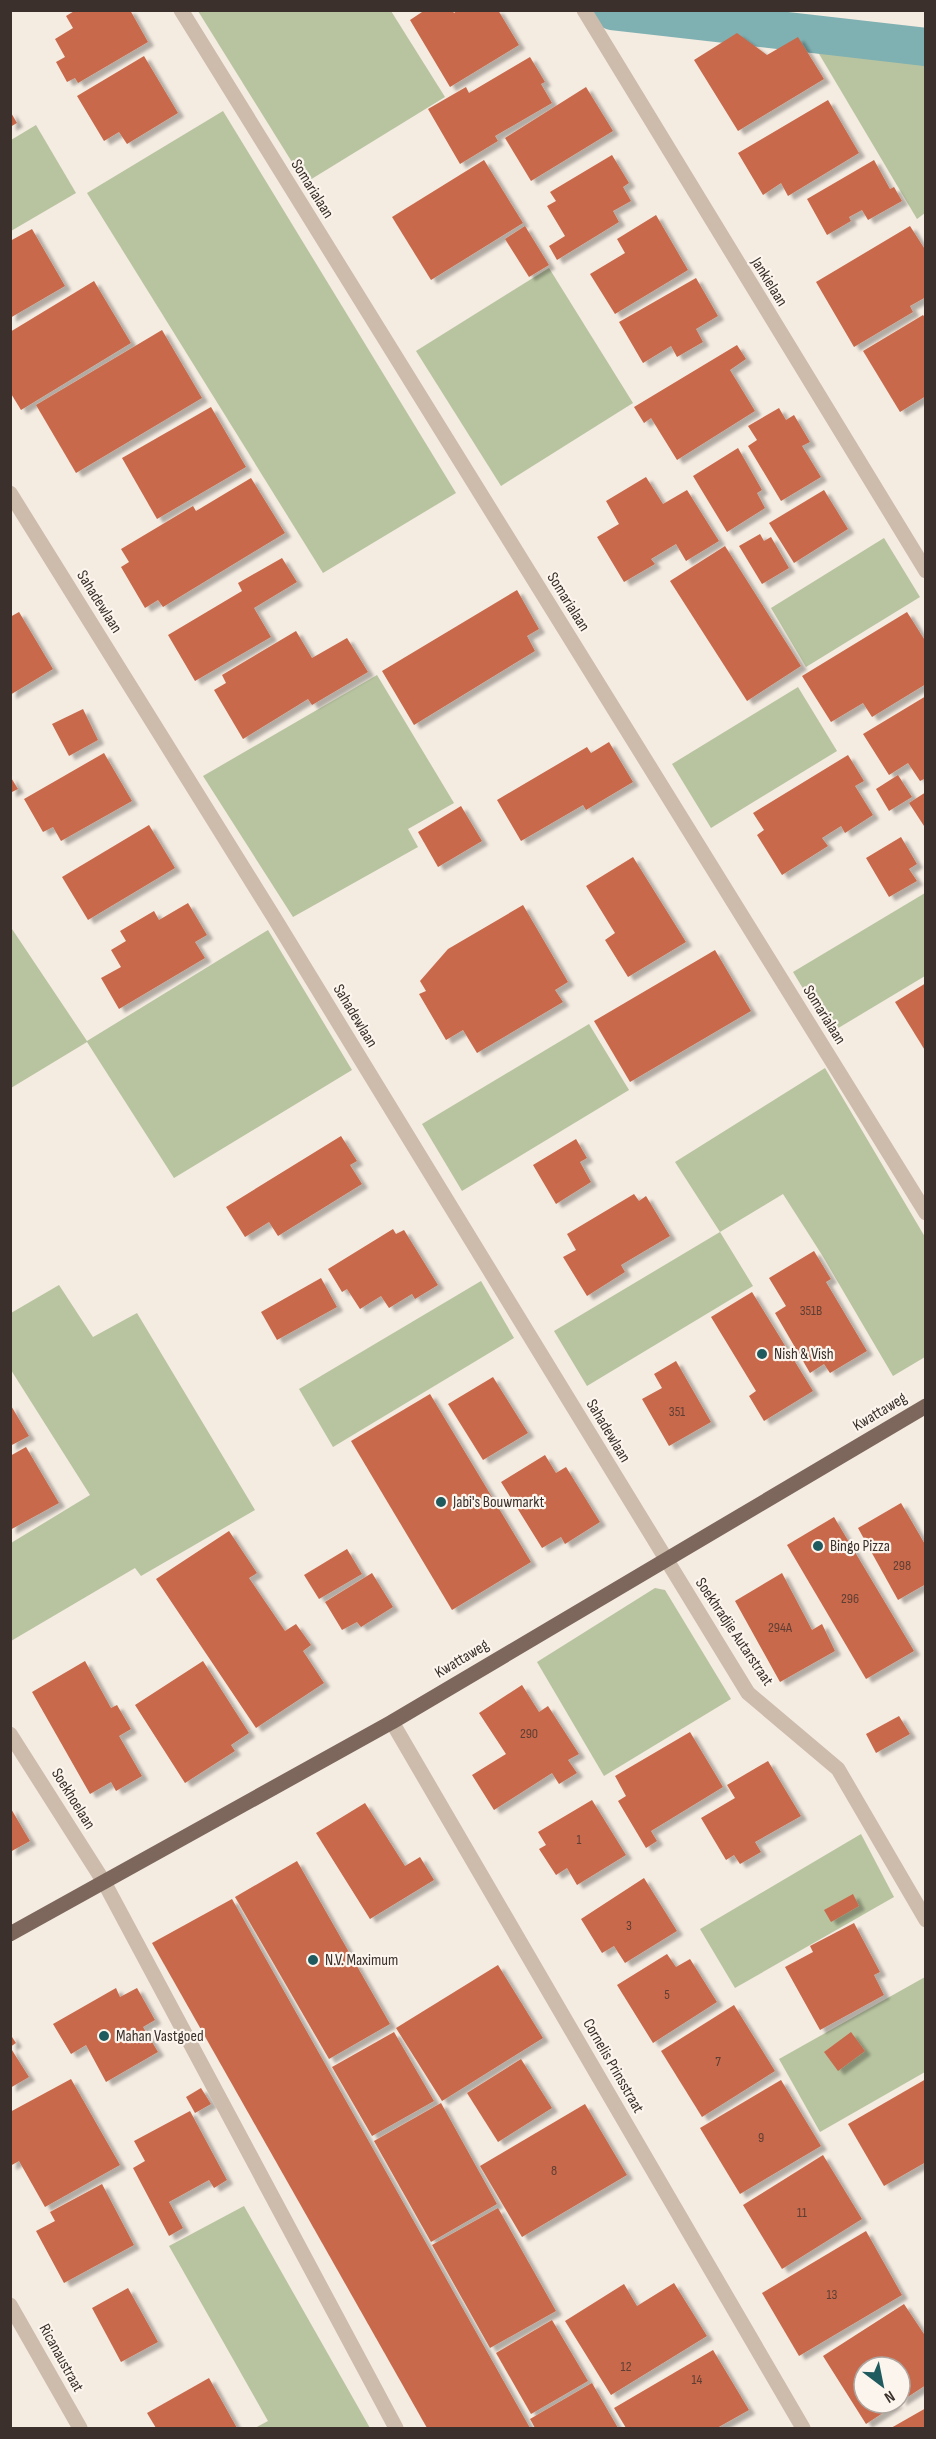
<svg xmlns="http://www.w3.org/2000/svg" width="936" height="2439" font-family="'Sofia Sans Condensed',sans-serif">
	<defs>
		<filter id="shadow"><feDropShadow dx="6" dy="4" stdDeviation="1.5" flood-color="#0004"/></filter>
	</defs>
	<rect width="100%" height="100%" fill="#f4ebe1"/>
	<g fill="#b8c4a0">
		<polygon points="198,11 391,11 445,97 305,183"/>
		<polygon points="812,42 925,61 925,213 917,219"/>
		<polygon points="223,111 456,493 323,573 87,193"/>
		<polygon points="36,125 76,193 11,231 11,140"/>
		<polygon points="549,268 633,403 501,486 416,351"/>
		<polygon points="884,538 920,597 806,667 771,608"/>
		<polygon points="377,675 454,803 408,829 418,847 293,917 203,776"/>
		<polygon points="798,687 837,751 711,828 672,764"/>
		<polygon points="925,893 925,976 830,1033 793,972"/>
		<polygon points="10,926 87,1041 268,930 352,1070 174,1178 87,1042 11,1088"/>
		<polygon points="589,1024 629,1090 462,1191 422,1124"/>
		<polygon points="825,1068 925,1237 925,1357 893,1376 822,1255 783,1194 720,1232 753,1286 587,1386 554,1331 720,1232 675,1162"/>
		<polygon points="481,1281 514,1338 333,1447 299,1389"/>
		<polygon points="59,1285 93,1337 137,1313 255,1510 141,1576 135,1568 11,1641 11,1543 90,1495 11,1370 11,1313"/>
		<polygon points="655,1588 665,1590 731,1699 604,1776 537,1662"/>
		<polygon points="861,1834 894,1897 735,1988 700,1929"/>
		<polygon points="925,1977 925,2072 820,2132 779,2059"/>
		<polygon points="244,2206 370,2428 255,2428 268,2421 169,2246"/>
	</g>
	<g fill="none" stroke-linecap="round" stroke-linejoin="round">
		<polyline stroke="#7fb0b2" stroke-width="38" points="612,11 926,47"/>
	</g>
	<g fill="#c8694b" filter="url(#shadow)">
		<polygon points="76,10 130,10 148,42 78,83 75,78 67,82 56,62 65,57 55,39 73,28 66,16"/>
		<polygon points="425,10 452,10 454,13 458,10 498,10 519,45 450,87 410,20"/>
		<polygon points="737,33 767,55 798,37 824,79 738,131 694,60"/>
		<polygon points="144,56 178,113 127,144 119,132 104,141 77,96"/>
		<polygon points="530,57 545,82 541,84 552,103 495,136 498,141 460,164 428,109 466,87 469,93"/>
		<polygon points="586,87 613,131 531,181 505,138"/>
		<polygon points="828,100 859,153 788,196 781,183 763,195 738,153"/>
		<polygon points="10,111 17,123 10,127"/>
		<polygon points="612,155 629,183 623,187 631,201 613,211 619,222 557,260 549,246 565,236 547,206 556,201 550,192"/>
		<polygon points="484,160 523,223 431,280 392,217"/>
		<polygon points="874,160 890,189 894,187 902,201 868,220 862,210 849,217 851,221 827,235 807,199"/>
		<polygon points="656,215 688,270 615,314 590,274 625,253 617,239"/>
		<polygon points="525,226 549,265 529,277 505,239"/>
		<polygon points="910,226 926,251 926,297 910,306 913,312 854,347 816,282"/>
		<polygon points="32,229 65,286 10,318 10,241"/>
		<polygon points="696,278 718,316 696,329 703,342 677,357 671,346 643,363 619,322"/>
		<polygon points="94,281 131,343 21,410 10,392 10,332"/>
		<polygon points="923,315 926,319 926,396 900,412 863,351"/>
		<polygon points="162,330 202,398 76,473 36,405"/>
		<polygon points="737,345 746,359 730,370 755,411 677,460 651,418 644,423 634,407"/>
		<polygon points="211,407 246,467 157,519 122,458"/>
		<polygon points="779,408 786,420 794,415 810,442 802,446 821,477 781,501 748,446 757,440 748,426"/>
		<polygon points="738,448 762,490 757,493 765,508 727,532 693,476"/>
		<polygon points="646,477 663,504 687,490 719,541 686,561 676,544 651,559 655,564 624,582 597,537 619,524 606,501"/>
		<polygon points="251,478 285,533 163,607 158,600 145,608 121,567 129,562 121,549 193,506 196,511"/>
		<polygon points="824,490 848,529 794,563 769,523"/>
		<polygon points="760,534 764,541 771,537 789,568 762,584 739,546"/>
		<polygon points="725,546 801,666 747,701 670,581"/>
		<polygon points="282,558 297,582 254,608 271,637 195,681 168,635 242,591 238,583"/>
		<polygon points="517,590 539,629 527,636 535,651 414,725 382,671"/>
		<polygon points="19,612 53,669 10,695 10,617"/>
		<polygon points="907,612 926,642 926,684 872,717 863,703 831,722 802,676"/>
		<polygon points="296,631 312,658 347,638 368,672 312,705 308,699 243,739 214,690 226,683 222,675"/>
		<polygon points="926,696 926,778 920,781 908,763 889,775 863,734"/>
		<polygon points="83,709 98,740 69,756 52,724"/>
		<polygon points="609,742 633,782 586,810 583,805 521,841 497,800 587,747 591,753"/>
		<polygon points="104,753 132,801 61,841 53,827 43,832 24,799"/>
		<polygon points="848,755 864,781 855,786 873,815 845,833 841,826 822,838 828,846 782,875 757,835 764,830 753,813"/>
		<polygon points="898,775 912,797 889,811 876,789"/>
		<polygon points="10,776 18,789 10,793"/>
		<polygon points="926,792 926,829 909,803"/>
		<polygon points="461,806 482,841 438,867 418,832"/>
		<polygon points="149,825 175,868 88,920 62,877"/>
		<polygon points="901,837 917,864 909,869 917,881 889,897 866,858"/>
		<polygon points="633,857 686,942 628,977 605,940 615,933 586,886"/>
		<polygon points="188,903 207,935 195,942 205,958 119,1009 101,978 121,967 111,950 126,941 120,931 154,911 159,920"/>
		<polygon points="523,905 568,982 555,990 563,1002 477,1053 463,1030 446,1040 419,994 426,991 420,981 448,949"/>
		<polygon points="715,950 751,1011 630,1082 594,1021"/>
		<polygon points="926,983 926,1052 895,1002"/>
		<polygon points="341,1136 357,1161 350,1165 362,1184 278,1236 269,1222 245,1237 226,1207"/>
		<polygon points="576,1139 587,1158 580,1162 591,1182 556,1204 533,1165"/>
		<polygon points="634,1194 639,1201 646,1196 670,1236 621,1265 625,1272 587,1296 563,1257 576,1250 567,1234"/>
		<polygon points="393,1229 396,1234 404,1230 438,1285 415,1299 412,1294 389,1308 381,1296 360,1309 347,1289 342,1292 328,1269"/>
		<polygon points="814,1251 831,1279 826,1282 867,1351 830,1373 824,1364 810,1373 775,1313 786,1306 769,1278"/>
		<polygon points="321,1278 337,1307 277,1340 261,1312"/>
		<polygon points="752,1292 813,1391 764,1421 749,1396 756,1391 711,1317"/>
		<polygon points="676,1361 711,1422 669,1446 642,1399 662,1388 654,1374"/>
		<polygon points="493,1377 528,1433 483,1460 448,1404"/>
		<polygon points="430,1394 531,1562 452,1610 351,1441"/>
		<polygon points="10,1404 29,1436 10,1446"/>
		<polygon points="26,1447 59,1503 10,1530 10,1456"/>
		<polygon points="545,1455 556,1473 566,1467 600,1522 565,1544 561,1537 542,1548 501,1482"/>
		<polygon points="901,1503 926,1546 926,1584 898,1600 858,1528"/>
		<polygon points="834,1517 914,1651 866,1679 787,1545"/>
		<polygon points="229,1531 257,1573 249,1578 285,1631 296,1624 311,1645 303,1651 324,1683 256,1728 156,1579"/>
		<polygon points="347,1549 362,1574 319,1599 304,1575"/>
		<polygon points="372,1573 393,1607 361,1627 357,1622 342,1630 325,1602"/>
		<polygon points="782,1573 812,1630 822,1624 835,1651 780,1682 735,1601"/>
		<polygon points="85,1661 111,1708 117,1705 131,1729 119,1736 142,1776 116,1791 111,1782 90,1794 32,1692"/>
		<polygon points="203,1661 249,1733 231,1745 235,1751 185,1783 135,1705"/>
		<polygon points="522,1685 539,1712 548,1706 579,1754 568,1760 577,1773 559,1784 552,1773 494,1810 472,1775 506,1754 479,1713"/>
		<polygon points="899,1716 910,1734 876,1753 866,1734"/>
		<polygon points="690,1732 723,1787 651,1831 657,1841 646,1848 618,1801 626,1796 615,1776"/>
		<polygon points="768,1761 801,1816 755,1842 761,1852 740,1864 734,1855 726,1860 701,1818 735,1798 727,1785"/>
		<polygon points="592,1800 626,1855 577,1885 567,1868 556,1875 539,1849 546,1845 538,1832"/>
		<polygon points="365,1803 405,1866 420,1857 434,1880 370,1919 316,1833"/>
		<polygon points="10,1807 30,1841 10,1852"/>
		<polygon points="297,1861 390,2024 329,2059 235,1897"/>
		<polygon points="644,1878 677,1931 625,1963 614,1946 602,1953 581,1919"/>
		<polygon points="853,1894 859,1906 831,1922 824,1910"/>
		<polygon points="232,1899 390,2179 530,2428 427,2428 152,1943"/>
		<polygon points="854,1923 880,1972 874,1975 884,1995 820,2030 785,1967 813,1952 810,1946"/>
		<polygon points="667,1954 676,1967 690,1959 717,2002 653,2043 617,1985"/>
		<polygon points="498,1965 543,2038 442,2101 396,2028"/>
		<polygon points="116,1988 120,1997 137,1988 155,2020 143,2027 158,2052 106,2082 86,2045 71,2054 53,2024"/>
		<polygon points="734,2005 775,2071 702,2117 661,2051"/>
		<polygon points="394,2032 434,2101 372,2136 332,2067"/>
		<polygon points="851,2032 865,2051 838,2071 824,2052"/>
		<polygon points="10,2034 16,2043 10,2047"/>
		<polygon points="10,2047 29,2077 10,2088"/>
		<polygon points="521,2059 552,2108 498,2142 467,2093"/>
		<polygon points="71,2079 120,2165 45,2207 19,2161 10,2166 10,2112"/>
		<polygon points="926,2079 926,2162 884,2186 848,2124"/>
		<polygon points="781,2080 821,2146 740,2194 700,2128"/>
		<polygon points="201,2088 211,2104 195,2113 186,2097"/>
		<polygon points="441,2103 497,2204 431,2242 374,2141"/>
		<polygon points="585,2104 627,2175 522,2237 480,2166"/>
		<polygon points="190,2111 227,2180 214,2188 209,2180 169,2202 183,2228 169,2236 133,2168 145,2161 134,2141"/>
		<polygon points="823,2155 862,2219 782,2269 743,2205"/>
		<polygon points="102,2184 134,2245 64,2283 36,2231 55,2221 50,2212"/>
		<polygon points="498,2208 556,2311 490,2348 432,2245"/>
		<polygon points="866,2231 902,2295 799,2356 762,2293"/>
		<polygon points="674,2283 707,2336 611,2395 565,2321 624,2284 637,2306"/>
		<polygon points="128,2288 158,2342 121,2362 92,2308"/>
		<polygon points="904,2304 926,2337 926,2385 900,2402 900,2367 864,2367 864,2403 898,2403 866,2424 823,2356"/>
		<polygon points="552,2320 588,2381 531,2414 496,2353"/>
		<polygon points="713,2350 749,2410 717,2428 626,2428 614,2408"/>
		<polygon points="209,2378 237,2428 156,2428 147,2413"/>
		<polygon points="592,2383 618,2428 535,2428 530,2419"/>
		<polygon points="926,2408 926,2428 891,2428"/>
	</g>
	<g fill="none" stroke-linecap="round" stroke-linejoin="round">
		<g stroke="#cdbbac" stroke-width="15">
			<polyline points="181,10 926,1213"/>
			<polyline points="584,10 926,571"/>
			<polyline points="10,493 275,919 748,1693 838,1769 926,1920"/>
			<polyline points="392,1722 803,2428"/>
			<polyline points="10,1734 104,1882 396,2428"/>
			<polyline points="10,2305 80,2428"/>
		</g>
		<polyline stroke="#7d675c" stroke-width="15" points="10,1934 392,1722 926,1406"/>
	</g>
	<g fill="#1f5a5e" stroke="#fbf5ee" stroke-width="2">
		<circle cx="762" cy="1354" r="6"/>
		<circle cx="441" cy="1502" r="6"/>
		<circle cx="818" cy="1546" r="6"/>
		<circle cx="313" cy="1960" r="6"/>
		<circle cx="104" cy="2036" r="6"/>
	</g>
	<g text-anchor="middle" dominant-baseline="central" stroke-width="4.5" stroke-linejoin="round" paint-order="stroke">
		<g font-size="14" fill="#5e3e33">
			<text x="811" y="1310">351B</text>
			<text x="677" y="1411">351</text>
			<text x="902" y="1565">298</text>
			<text x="850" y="1598">296</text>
			<text x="780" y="1627">294A</text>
			<text x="529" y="1733">290</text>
			<text x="579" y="1839">1</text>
			<text x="629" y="1925">3</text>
			<text x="667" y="1994">5</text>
			<text x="718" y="2061">7</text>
			<text x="761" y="2137">9</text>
			<text x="554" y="2170">8</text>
			<text x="802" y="2212">11</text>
			<text x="832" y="2294">13</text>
			<text x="626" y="2366">12</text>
			<text x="697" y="2379">14</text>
		</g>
		<g font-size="16" fill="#3b302b" stroke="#fbf5ee">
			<text transform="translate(312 189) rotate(58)">Somarialaan</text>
			<text transform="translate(769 282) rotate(58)">Jankielaan</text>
			<text transform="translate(99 602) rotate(58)">Sahadewlaan</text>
			<text transform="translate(568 602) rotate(58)">Somarialaan</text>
			<text transform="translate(824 1015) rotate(58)">Somarialaan</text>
			<text transform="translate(355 1016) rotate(59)">Sahadewlaan</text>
			<text transform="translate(880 1412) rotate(-31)">Kwattaweg</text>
			<text transform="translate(608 1431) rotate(59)">Sahadewlaan</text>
			<text transform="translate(734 1632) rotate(56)">Soekhradjie Autarstraat</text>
			<text transform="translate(462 1659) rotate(-31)">Kwattaweg</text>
			<text transform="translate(73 1799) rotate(58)">Soekhoelaan</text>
			<text transform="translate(613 2066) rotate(60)">Cornelis Prinsstraat</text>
			<text transform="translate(61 2358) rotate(61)">Ricanaustraat</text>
		</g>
		<g font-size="16" fill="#3b302b" stroke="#fbf5ee" text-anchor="start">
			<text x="774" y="1354">Nish &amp; Vish</text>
			<text x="453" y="1502">Jabi's Bouwmarkt</text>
			<text x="830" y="1546">Bingo Pizza</text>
			<text x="325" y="1960">N.V. Maximum</text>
			<text x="116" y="2036">Mahan Vastgoed</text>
		</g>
	</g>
	<rect width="936" height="2439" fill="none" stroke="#3b302b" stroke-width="24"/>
	<g transform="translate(882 2385) rotate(148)"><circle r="28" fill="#fbf5ee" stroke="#aea6a0" stroke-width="1.5"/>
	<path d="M0-4.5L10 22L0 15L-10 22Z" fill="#1f5a5e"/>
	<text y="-9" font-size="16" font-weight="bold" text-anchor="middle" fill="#3b302b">N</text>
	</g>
</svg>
